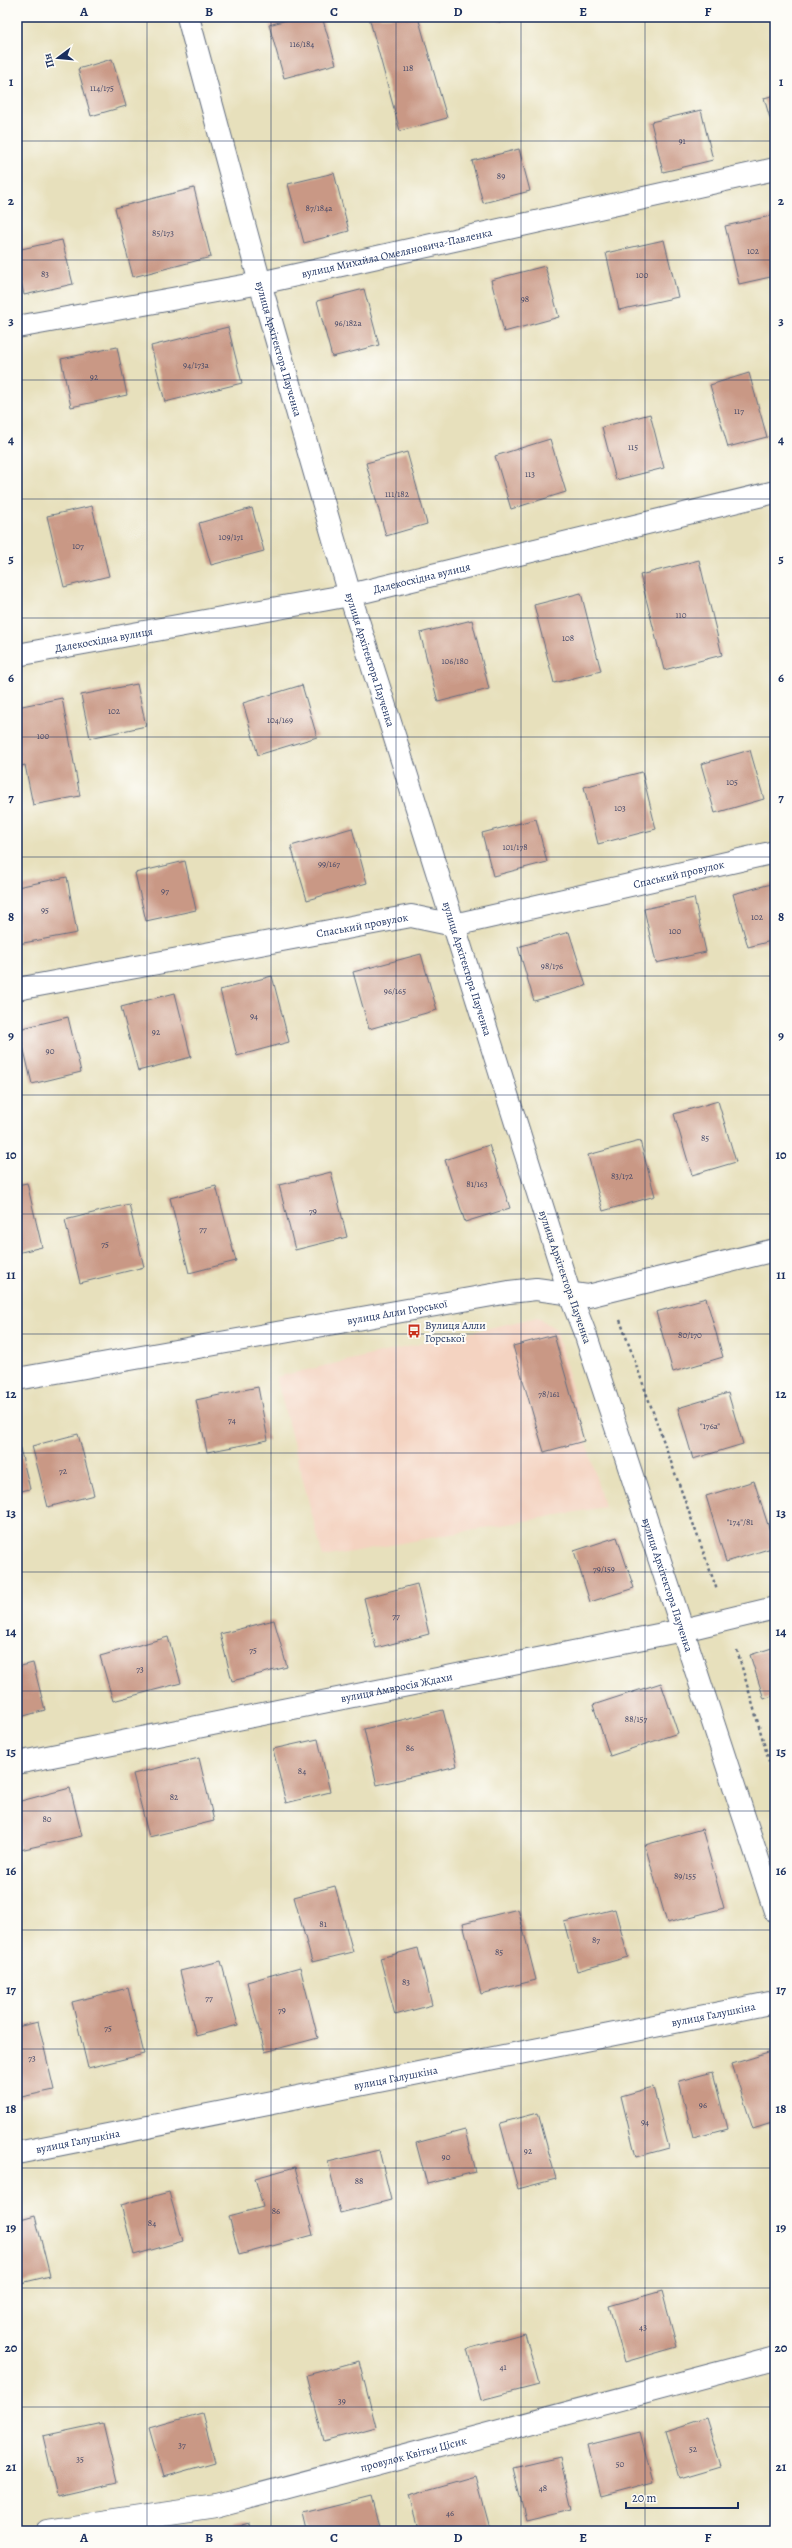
<svg xmlns="http://www.w3.org/2000/svg" width="792" height="2548" font-family="Alegreya,serif">
	<rect width="100%" height="100%" fill="#fdfcf7"/>
	<filter id="ink" filterUnits="userSpaceOnUse"><feTurbulence type="fractalNoise" baseFrequency=".025" numOctaves="2"/><feDisplacementMap in="SourceGraphic" scale="8" xChannelSelector="R" yChannelSelector="G"/><feConvolveMatrix kernelMatrix="1 2 1 2 8 2 1 2 1" color-interpolation-filters="sRGB"/></filter>
	<filter id="wash" filterUnits="userSpaceOnUse"><feTurbulence type="fractalNoise" baseFrequency=".012" numOctaves="4" result="noise"/><feDisplacementMap in="SourceGraphic" scale="16" xChannelSelector="R" yChannelSelector="G"/><feGaussianBlur stdDeviation="0.9" result="paint"/><feColorMatrix in="noise" values="0 0 0 0 0 0 0 0 0 0 0 0 0 0 0 0 0 1.4 0 .05"/><feComposite in="paint" operator="in"/></filter>
	<g filter="url(#wash)">
		<rect width="100%" height="100%" fill="#e7e0bc"/>
		<polygon fill="#f4d3c1" points="537,1317 556,1329 604,1507 323,1557 276,1377"/>
		<g id="blocks">
			<g fill="#c99885">
				<polygon points="297,17 322,17 336,64 284,78 269,25"/>
				<polygon points="369,17 418,17 447,118 400,131"/>
				<polygon points="498,17 519,17 519,18 499,22"/>
				<polygon points="112,59 126,106 91,116 78,69"/>
				<polygon points="775,95 775,135 764,98"/>
				<polygon points="701,110 713,160 663,172 651,122"/>
				<polygon points="519,149 530,191 483,203 472,161"/>
				<polygon points="334,173 349,231 304,243 288,184"/>
				<polygon points="194,188 211,257 133,277 115,208"/>
				<polygon points="775,215 775,276 739,284 725,226"/>
				<polygon points="62,240 73,284 24,295 17,263 17,250"/>
				<polygon points="664,240 678,297 619,310 606,253"/>
				<polygon points="545,266 559,317 504,332 491,280"/>
				<polygon points="364,289 379,345 332,357 317,301"/>
				<polygon points="228,327 242,383 165,402 151,346"/>
				<polygon points="117,347 127,395 71,407 61,359"/>
				<polygon points="749,373 767,437 728,447 710,385"/>
				<polygon points="650,414 664,468 616,480 602,427"/>
				<polygon points="550,439 566,492 511,509 495,456"/>
				<polygon points="407,452 427,524 386,536 366,463"/>
				<polygon points="92,506 109,576 64,587 47,516"/>
				<polygon points="252,508 264,551 211,565 199,523"/>
				<polygon points="699,560 722,655 664,670 640,575"/>
				<polygon points="581,593 601,671 554,683 534,605"/>
				<polygon points="472,620 489,689 438,702 420,633"/>
				<polygon points="137,684 146,726 90,738 81,695"/>
				<polygon points="302,685 317,737 258,755 243,703"/>
				<polygon points="62,698 80,796 33,805 25,765 17,767 17,707"/>
				<polygon points="750,750 764,799 715,813 701,764"/>
				<polygon points="642,772 656,829 598,844 584,787"/>
				<polygon points="536,819 547,862 493,876 482,833"/>
				<polygon points="352,828 367,883 307,900 291,846"/>
				<polygon points="185,861 196,910 146,921 135,873"/>
				<polygon points="67,877 77,933 18,944 17,887"/>
				<polygon points="775,883 775,940 748,947 733,894"/>
				<polygon points="694,898 706,952 656,963 644,909"/>
				<polygon points="569,932 586,986 534,1001 518,947"/>
				<polygon points="421,954 437,1010 369,1029 353,972"/>
				<polygon points="272,976 289,1042 237,1056 220,990"/>
				<polygon points="175,993 191,1057 138,1071 121,1007"/>
				<polygon points="68,1017 81,1072 32,1084 19,1029"/>
				<polygon points="718,1101 736,1162 692,1175 674,1114"/>
				<polygon points="640,1141 655,1196 603,1211 588,1155"/>
				<polygon points="489,1145 510,1208 465,1222 445,1160"/>
				<polygon points="331,1172 347,1237 295,1250 279,1185"/>
				<polygon points="27,1183 42,1247 17,1253 17,1185"/>
				<polygon points="216,1186 236,1261 189,1273 170,1198"/>
				<polygon points="129,1204 144,1267 80,1283 65,1220"/>
				<polygon points="706,1298 723,1357 673,1372 656,1312"/>
				<polygon points="554,1335 584,1441 544,1452 513,1346"/>
				<polygon points="258,1387 268,1440 207,1452 196,1400"/>
				<polygon points="728,1393 743,1444 693,1459 678,1408"/>
				<polygon points="78,1434 94,1495 48,1507 32,1446"/>
				<polygon points="17,1436 30,1489 17,1492"/>
				<polygon points="754,1481 775,1547 726,1562 706,1496"/>
				<polygon points="617,1537 634,1588 590,1602 574,1551"/>
				<polygon points="417,1584 429,1634 376,1648 364,1598"/>
				<polygon points="274,1620 287,1667 232,1681 220,1634"/>
				<polygon points="168,1637 181,1683 113,1701 100,1656"/>
				<polygon points="775,1647 775,1695 764,1699 750,1655"/>
				<polygon points="33,1663 45,1710 17,1718 17,1667"/>
				<polygon points="661,1683 678,1733 610,1756 593,1705"/>
				<polygon points="443,1710 457,1766 377,1785 364,1729"/>
				<polygon points="318,1739 330,1792 286,1803 273,1749"/>
				<polygon points="199,1758 214,1821 149,1837 133,1774"/>
				<polygon points="70,1788 82,1836 20,1850 17,1837 17,1802"/>
				<polygon points="702,1829 724,1908 667,1923 645,1845"/>
				<polygon points="335,1886 353,1952 312,1962 294,1897"/>
				<polygon points="518,1909 536,1980 481,1994 463,1923"/>
				<polygon points="615,1909 628,1957 577,1971 564,1922"/>
				<polygon points="418,1948 432,2005 395,2015 380,1958"/>
				<polygon points="221,1961 238,2025 196,2036 180,1971"/>
				<polygon points="300,1967 318,2038 265,2052 247,1982"/>
				<polygon points="128,1988 144,2054 88,2068 72,2002"/>
				<polygon points="38,2022 54,2090 17,2098 17,2027"/>
				<polygon points="775,2051 775,2122 753,2129 732,2064"/>
				<polygon points="713,2072 727,2129 693,2138 679,2081"/>
				<polygon points="653,2087 669,2148 636,2157 621,2096"/>
				<polygon points="538,2113 556,2179 518,2189 500,2123"/>
				<polygon points="465,2130 475,2172 427,2184 416,2143"/>
				<polygon points="379,2150 391,2200 340,2213 328,2162"/>
				<polygon points="295,2167 313,2235 239,2255 229,2216 263,2207 255,2178"/>
				<polygon points="169,2192 183,2241 134,2255 121,2205"/>
				<polygon points="35,2216 50,2276 17,2284 17,2221"/>
				<polygon points="662,2291 677,2347 625,2362 609,2306"/>
				<polygon points="525,2333 539,2385 481,2400 467,2349"/>
				<polygon points="359,2361 376,2427 324,2441 307,2375"/>
				<polygon points="202,2413 215,2462 163,2477 149,2428"/>
				<polygon points="706,2418 721,2466 680,2478 666,2431"/>
				<polygon points="103,2423 117,2482 57,2496 43,2436"/>
				<polygon points="640,2432 653,2482 601,2496 588,2445"/>
				<polygon points="560,2457 572,2509 526,2520 513,2468"/>
				<polygon points="476,2476 491,2531 419,2531 409,2495"/>
				<polygon points="371,2497 380,2531 307,2531 303,2514"/>
				<polygon points="248,2524 250,2531 223,2531"/>
			</g>
		</g>
	</g>
	<g filter="url(#ink)">
		<use href="#blocks" fill-opacity="0" stroke="#626d7f" stroke-width="1"/>
		<g fill="none" stroke-linecap="round" stroke-linejoin="round">
			<g stroke="#626d7f" stroke-width="24">
				<g id="minor">
					<path id="s1" d="M188 17 260 283 350 595 570 1295"/>
					<path id="s2" d="M17 327 260 283 775 169"/>
					<path id="s3" d="M17 655 350 595 775 492"/>
					<path id="s4" d="M17 989 411 916 454 925 775 852"/>
					<path id="s5" d="M17 1763 683 1630 775 1608"/>
					<path id="s6" d="M17 2153 775 2002"/>
					<path id="s7" d="M47 2531 216 2506 775 2358"/>
				</g>
			</g>
			<g stroke="#626d7f" stroke-width="24">
				<g id="tertiary">
					<path id="s8" d="M570 1295 586 1336 775 1911"/>
					<path id="s9" d="M17 1379 509 1292 536 1289 588 1296 775 1250"/>
				</g>
			</g>
			<g stroke="#626d7f" stroke-width="2.5" stroke-dasharray="3 3" stroke-linecap="butt">
				<polyline points="620,1320 717,1590"/>
				<polyline points="737,1650 775,1782"/>
			</g>
			<use href="#minor" stroke="#fff" stroke-width="22"/>
			<use href="#tertiary" stroke="#fff" stroke-width="22"/>
		</g>
	</g>
	<path fill="none" stroke="#1b2f5e" stroke-width="1" stroke-opacity="0.55" d="M147 17V2531M271 17V2531M396 17V2531M521 17V2531M645 17V2531M17 141H775M17 260H775M17 380H775M17 499H775M17 618H775M17 737H775M17 857H775M17 976H775M17 1095H775M17 1214H775M17 1334H775M17 1453H775M17 1572H775M17 1691H775M17 1811H775M17 1930H775M17 2049H775M17 2168H775M17 2288H775M17 2407H775"/>
	<defs>
		<g id="bus-bare" transform="scale(1.08)"><path d="M-5-6H5V4H4V6H2V4H-2V6H-4V4H-5ZM-3.5-4V0h7V-4ZM-3.5 1.2v1.5H-2V1.2ZM2 1.2v1.5H3.5V1.2Z" fill="#c8321e" stroke="#fdfcf7" stroke-width="2.5" paint-order="stroke"/></g>
	</defs>
	<g fill-rule="evenodd">
		<use href="#bus-bare" x="414" y="1331"/>
	</g>
	<g text-anchor="middle" dominant-baseline="central" stroke-width="4" stroke-linejoin="round" paint-order="stroke">
		<g font-size="9" fill="#464968">
			<text x="302" y="44">116/184</text>
			<text x="408" y="68">118</text>
			<text x="102" y="88">114/175</text>
			<text x="682" y="141">91</text>
			<text x="501" y="176">89</text>
			<text x="319" y="208">87/184а</text>
			<text x="163" y="233">85/173</text>
			<text x="753" y="251">102</text>
			<text x="45" y="274">83</text>
			<text x="642" y="275">100</text>
			<text x="525" y="299">98</text>
			<text x="348" y="323">96/182а</text>
			<text x="196" y="365">94/173а</text>
			<text x="94" y="377">92</text>
			<text x="739" y="411">117</text>
			<text x="633" y="447">115</text>
			<text x="530" y="474">113</text>
			<text x="397" y="494">111/182</text>
			<text x="231" y="537">109/171</text>
			<text x="78" y="546">107</text>
			<text x="681" y="615">110</text>
			<text x="568" y="638">108</text>
			<text x="455" y="661">106/180</text>
			<text x="114" y="711">102</text>
			<text x="280" y="720">104/169</text>
			<text x="43" y="736">100</text>
			<text x="732" y="782">105</text>
			<text x="620" y="808">103</text>
			<text x="515" y="847">101/178</text>
			<text x="329" y="864">99/167</text>
			<text x="165" y="891">97</text>
			<text x="45" y="910">95</text>
			<text x="757" y="917">102</text>
			<text x="675" y="931">100</text>
			<text x="552" y="966">98/176</text>
			<text x="395" y="991">96/165</text>
			<text x="254" y="1016">94</text>
			<text x="156" y="1032">92</text>
			<text x="50" y="1051">90</text>
			<text x="705" y="1138">85</text>
			<text x="622" y="1176">83/172</text>
			<text x="477" y="1184">81/163</text>
			<text x="313" y="1211">79</text>
			<text x="203" y="1229">77</text>
			<text x="105" y="1244">75</text>
			<text x="690" y="1335">80/170</text>
			<text x="549" y="1394">78/161</text>
			<text x="232" y="1420">74</text>
			<text x="710" y="1426">"176а"</text>
			<text x="63" y="1471">72</text>
			<text x="740" y="1522">"174"/81</text>
			<text x="604" y="1569">79/159</text>
			<text x="396" y="1616">77</text>
			<text x="253" y="1650">75</text>
			<text x="140" y="1669">73</text>
			<text x="636" y="1719">88/157</text>
			<text x="410" y="1748">86</text>
			<text x="302" y="1771">84</text>
			<text x="174" y="1797">82</text>
			<text x="47" y="1819">80</text>
			<text x="685" y="1876">89/155</text>
			<text x="323" y="1924">81</text>
			<text x="596" y="1940">87</text>
			<text x="499" y="1952">85</text>
			<text x="406" y="1982">83</text>
			<text x="209" y="1998">77</text>
			<text x="282" y="2010">79</text>
			<text x="108" y="2028">75</text>
			<text x="32" y="2058">73</text>
			<text x="703" y="2105">96</text>
			<text x="645" y="2122">94</text>
			<text x="528" y="2151">92</text>
			<text x="446" y="2157">90</text>
			<text x="359" y="2181">88</text>
			<text x="276" y="2211">86</text>
			<text x="152" y="2223">84</text>
			<text x="643" y="2327">43</text>
			<text x="503" y="2367">41</text>
			<text x="342" y="2401">39</text>
			<text x="182" y="2445">37</text>
			<text x="693" y="2449">52</text>
			<text x="80" y="2459">35</text>
			<text x="620" y="2464">50</text>
			<text x="543" y="2488">48</text>
			<text x="450" y="2513">46</text>
		</g>
		<g font-size="11" fill="#1b2f5e" stroke="#fdfcf7">
			<text stroke="none"><textPath href="#s2" startOffset="387">вулиця Михайла Омеляновича-Павленка</textPath></text>
			<text stroke="none"><textPath href="#s1" startOffset="344">вулиця Архітектора Паученка</textPath></text>
			<text stroke="none"><textPath href="#s3" startOffset="412">Далекосхідна вулиця</textPath></text>
			<text stroke="none"><textPath href="#s3" startOffset="88">Далекосхідна вулиця</textPath></text>
			<text stroke="none"><textPath href="#s1" startOffset="668">вулиця Архітектора Паученка</textPath></text>
			<text stroke="none"><textPath href="#s4" startOffset="675">Спаський провулок</textPath></text>
			<text stroke="none"><textPath href="#s4" startOffset="351">Спаський провулок</textPath></text>
			<text stroke="none"><textPath href="#s1" startOffset="992">вулиця Архітектора Паученка</textPath></text>
			<text transform="translate(565 1277) rotate(71)">вулиця Архітектора Паученка</text>
			<text stroke="none"><textPath href="#s9" startOffset="386">вулиця Алли Горської</textPath></text>
			<text stroke="none"><textPath href="#s8" startOffset="306">вулиця Архітектора Паученка</textPath></text>
			<text stroke="none"><textPath href="#s5" startOffset="387">вулиця Амвросія Ждахи</textPath></text>
			<text stroke="none"><textPath href="#s6" startOffset="710">вулиця Галушкіна</textPath></text>
			<text stroke="none"><textPath href="#s6" startOffset="386">вулиця Галушкіна</textPath></text>
			<text stroke="none"><textPath href="#s6" startOffset="62">вулиця Галушкіна</textPath></text>
			<text stroke="none"><textPath href="#s7" startOffset="375">провулок Квітки Цісик</textPath></text>
		</g>
		<g font-size="11" fill="#1b2f5e" stroke="#fdfcf7" text-anchor="start">
			<text x="425" y="1325">Вулиця Алли<tspan x="425" dy="13">Горської</tspan></text>
		</g>
	</g>
	<rect width="792" height="2548" fill="none" stroke="#fdfcf7" stroke-width="44"/>
	<g transform="translate(58 58) rotate(254)" stroke="#fdfcf7" stroke-width="3" paint-order="stroke">
	<path d="M0-3L7 15L0 10L-7 15Z" fill="#1b2f5e"/>
	<text y="-6" font-size="11" font-weight="bold" text-anchor="middle" fill="#1b2f5e">Пн</text>
	</g>
	<path d="M626 2502v6h112v-6" fill="none" stroke="#1b2f5e" stroke-width="2"/>
	<text x="632" y="2502" font-size="12" fill="#1b2f5e" stroke="#fdfcf7" stroke-width="3" paint-order="stroke">20 m</text>
	<rect x="22" y="22" width="748" height="2504" fill="none" stroke="#1b2f5e" stroke-width="1.5"/>
	<g font-size="13" text-anchor="middle" font-weight="bold" fill="#1b2f5e">
		<text x="84" y="16">A</text>
		<text x="209" y="16">B</text>
		<text x="334" y="16">C</text>
		<text x="458" y="16">D</text>
		<text x="583" y="16">E</text>
		<text x="708" y="16">F</text>
		<text x="11" y="86">1</text>
		<text x="781" y="86">1</text>
		<text x="11" y="205">2</text>
		<text x="781" y="205">2</text>
		<text x="11" y="325">3</text>
		<text x="781" y="325">3</text>
		<text x="11" y="444">4</text>
		<text x="781" y="444">4</text>
		<text x="11" y="563">5</text>
		<text x="781" y="563">5</text>
		<text x="11" y="682">6</text>
		<text x="781" y="682">6</text>
		<text x="11" y="802">7</text>
		<text x="781" y="802">7</text>
		<text x="11" y="921">8</text>
		<text x="781" y="921">8</text>
		<text x="11" y="1040">9</text>
		<text x="781" y="1040">9</text>
		<text x="11" y="1159">10</text>
		<text x="781" y="1159">10</text>
		<text x="11" y="1279">11</text>
		<text x="781" y="1279">11</text>
		<text x="11" y="1398">12</text>
		<text x="781" y="1398">12</text>
		<text x="11" y="1517">13</text>
		<text x="781" y="1517">13</text>
		<text x="11" y="1636">14</text>
		<text x="781" y="1636">14</text>
		<text x="11" y="1756">15</text>
		<text x="781" y="1756">15</text>
		<text x="11" y="1875">16</text>
		<text x="781" y="1875">16</text>
		<text x="11" y="1994">17</text>
		<text x="781" y="1994">17</text>
		<text x="11" y="2113">18</text>
		<text x="781" y="2113">18</text>
		<text x="11" y="2232">19</text>
		<text x="781" y="2232">19</text>
		<text x="11" y="2352">20</text>
		<text x="781" y="2352">20</text>
		<text x="11" y="2471">21</text>
		<text x="781" y="2471">21</text>
		<text x="84" y="2542">A</text>
		<text x="209" y="2542">B</text>
		<text x="334" y="2542">C</text>
		<text x="458" y="2542">D</text>
		<text x="583" y="2542">E</text>
		<text x="708" y="2542">F</text>
	</g>
</svg>
